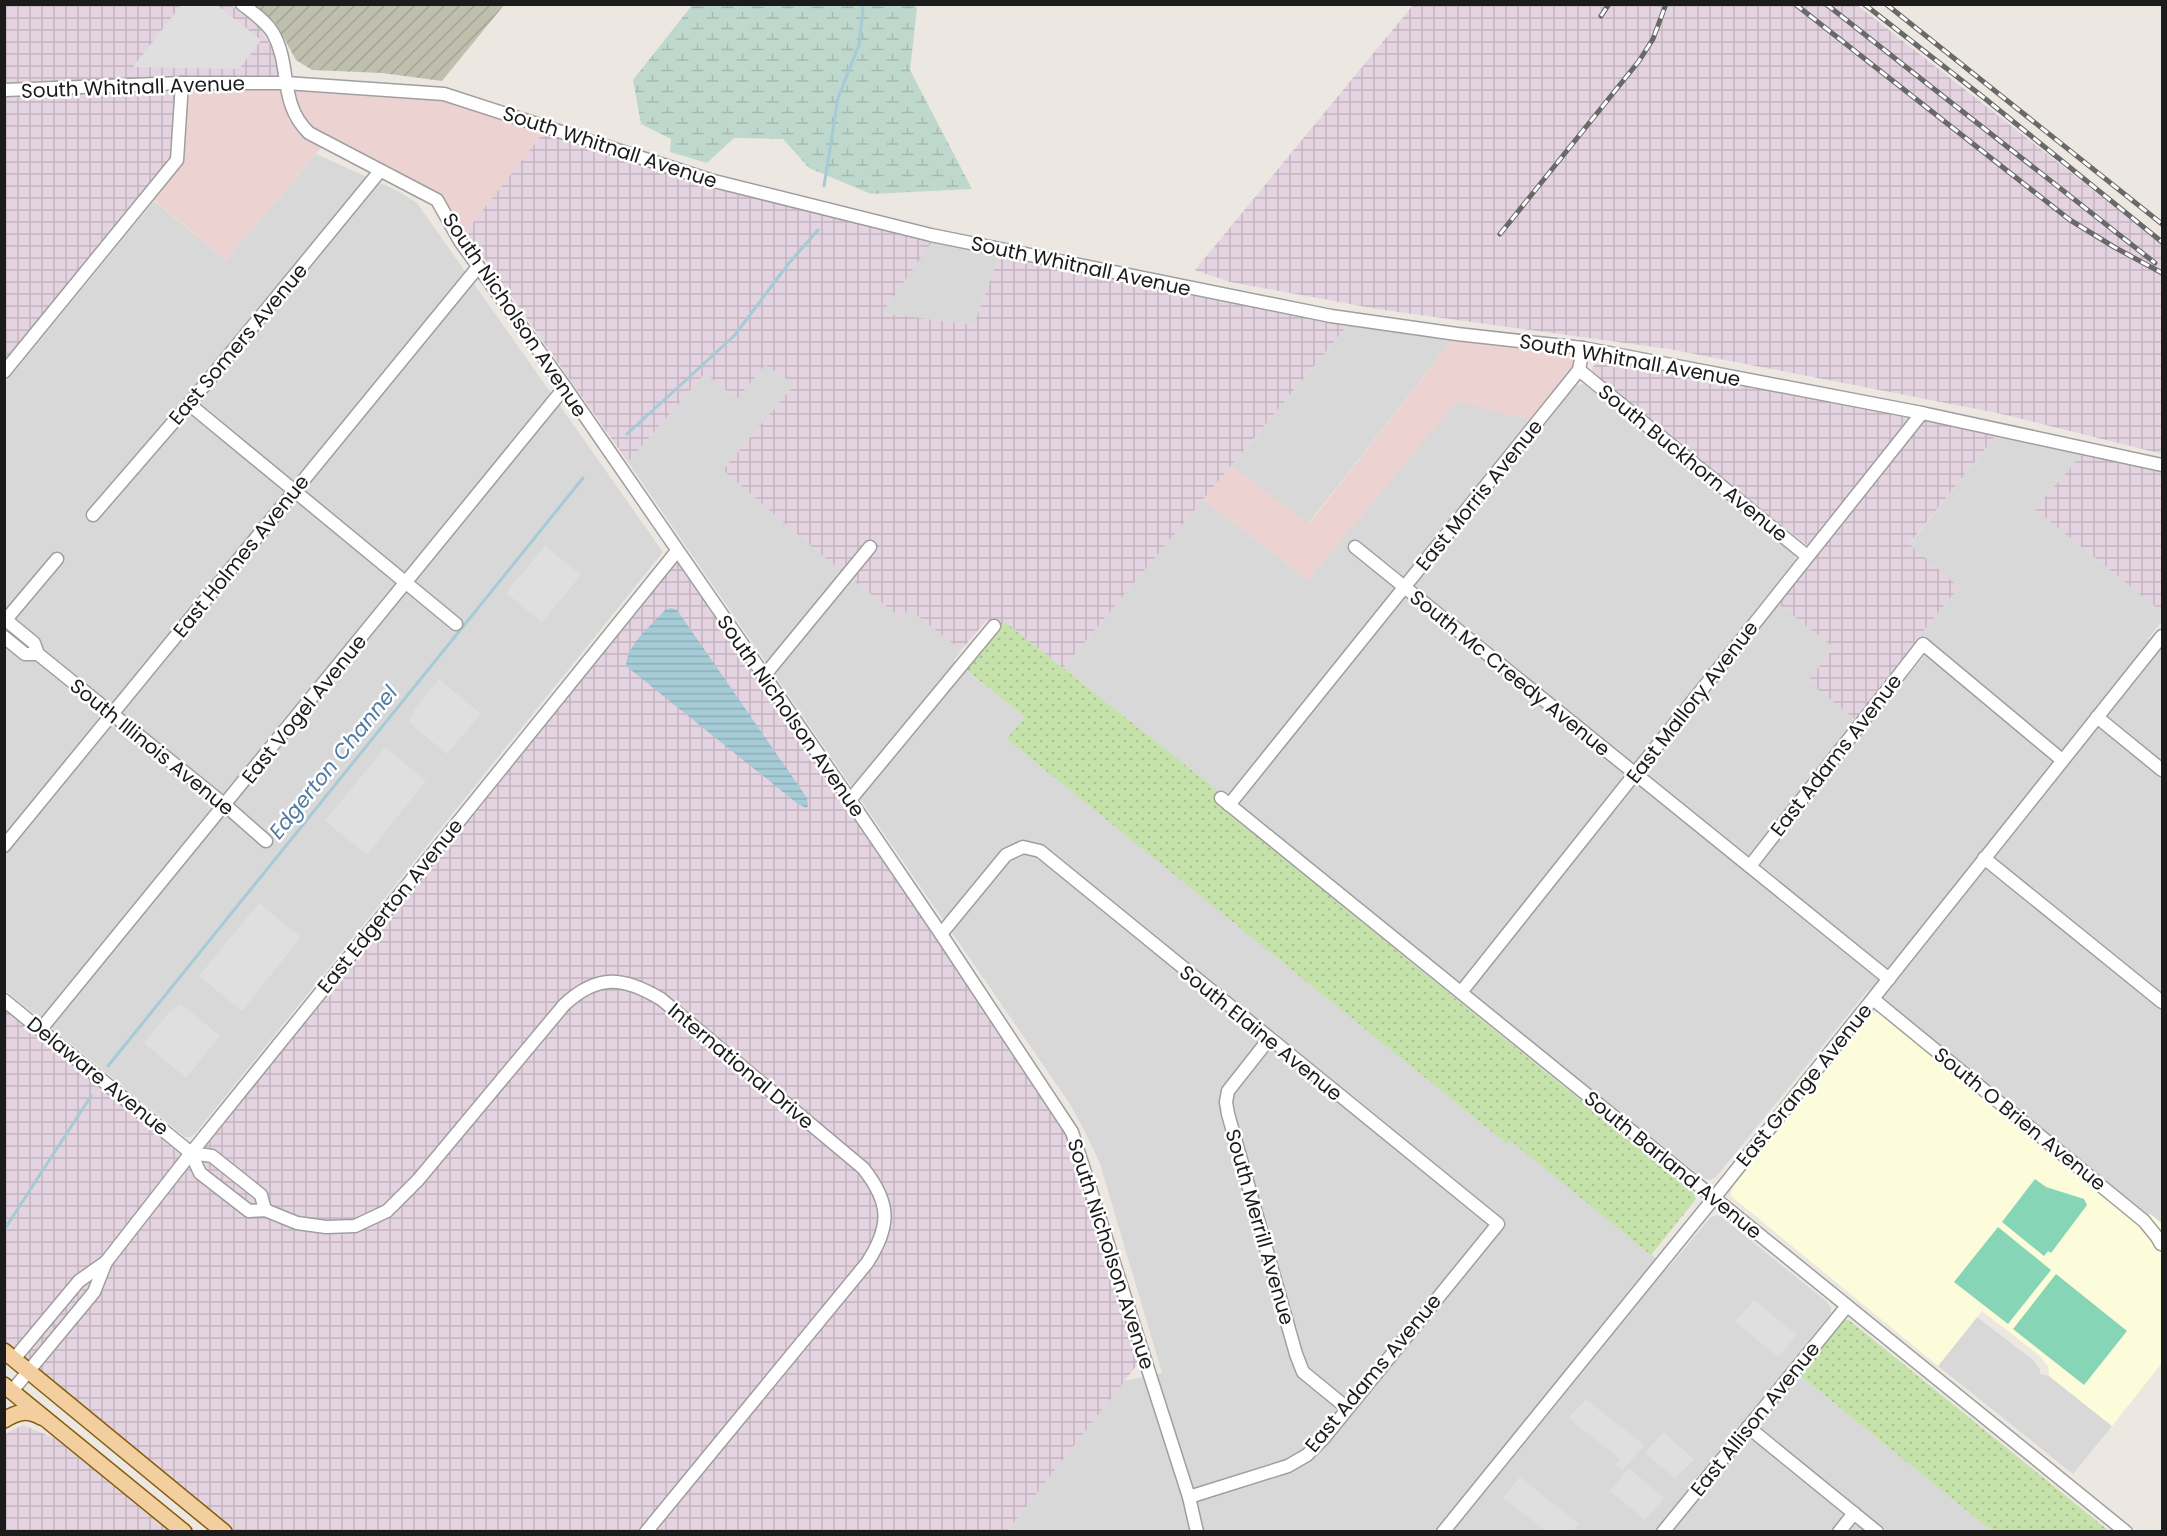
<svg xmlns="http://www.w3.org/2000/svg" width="2167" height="1536" font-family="Poppins,sans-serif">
	<defs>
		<pattern id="industrial-grid" width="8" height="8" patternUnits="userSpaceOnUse" patternTransform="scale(1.5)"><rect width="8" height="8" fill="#e4d4e1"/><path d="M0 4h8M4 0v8" fill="none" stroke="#c3b5c0"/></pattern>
		<pattern id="construction-furrows" width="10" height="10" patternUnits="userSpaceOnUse" patternTransform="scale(1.5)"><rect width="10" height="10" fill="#bfbfae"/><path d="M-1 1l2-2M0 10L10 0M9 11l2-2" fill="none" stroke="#a4a495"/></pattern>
		<pattern id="grass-dots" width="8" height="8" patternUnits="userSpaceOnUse" patternTransform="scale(1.5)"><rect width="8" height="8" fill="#c6e2ab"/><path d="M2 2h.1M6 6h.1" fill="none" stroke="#aac193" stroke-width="1.8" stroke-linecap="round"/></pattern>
		<pattern id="wetland-marsh" width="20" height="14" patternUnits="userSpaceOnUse" patternTransform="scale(1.5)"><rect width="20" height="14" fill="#bfd8cd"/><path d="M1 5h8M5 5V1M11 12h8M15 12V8" fill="none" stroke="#a4b9af"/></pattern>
		<pattern id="water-rules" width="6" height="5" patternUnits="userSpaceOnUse" patternTransform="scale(1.5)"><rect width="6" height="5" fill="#a5cbd6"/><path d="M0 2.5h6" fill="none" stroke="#8daeb7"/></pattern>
	</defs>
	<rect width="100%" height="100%" fill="#ece8e1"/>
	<g fill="#d9d8d8">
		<polygon points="316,154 396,190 417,203 663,552 195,1134 191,1137 185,1137 5,990 5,383 154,201 226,260"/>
		<polygon points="932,242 999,256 974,325 881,313"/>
		<polygon points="1352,320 1457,334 1308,524 1231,466"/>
		<polygon points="765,364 795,384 724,470 824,557 901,618 909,608 961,650 954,661 1025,717 1008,739 1507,1144 1511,1140 1668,1268 1710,1218 1716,1215 1723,1218 1826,1301 1831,1308 1831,1313 1788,1366 1992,1531 1007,1531 1124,1381 1162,1373 1100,1164 1085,1132 1070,1104 628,462 705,373"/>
		<polygon points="1584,384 1793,552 1796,560 1769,595 1834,648 1809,681 1866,728 1932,646 1920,635 1959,587 1909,545 1997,434 2083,453 2036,509 2162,612 2162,621 2148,639 2162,651 2162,1224 2151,1214 2148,1217 1868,990 1716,1177 1710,1180 1703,1178 1063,668 1203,499 1308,580 1457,400 1544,424 1574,386"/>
		<polygon points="1977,1317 2033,1360 2040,1369 2040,1374 2049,1376 2112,1426 2073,1474 1938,1366"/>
	</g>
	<g fill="#ecd2d1">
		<polygon points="182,83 444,94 547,128 460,241 437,200 326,142 226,260 149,196"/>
		<polygon points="1457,334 1583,348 1579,370 1537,422 1457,401 1308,580 1203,499 1231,466 1309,524"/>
	</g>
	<g fill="url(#industrial-grid)">
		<polygon points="5,5 231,5 259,27 279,59 286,83 182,83 177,160 5,372"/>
		<polygon points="1413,5 1857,5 2162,244 2162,454 2002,414 1669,349 1377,309 1230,282 1195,270"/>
		<polygon points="544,132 699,184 932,242 882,313 974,325 999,256 1347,326 1063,668 1005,622 998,629 987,620 961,650 909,609 901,618 824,557 723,470 795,384 765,365 737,399 705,373 628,462 466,232"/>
		<polygon points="1600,359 1606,359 1750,383 1997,434 1909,544 1959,587 1920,635 1923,638 1856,720 1808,681 1834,648 1779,604 1818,554 1594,376 1592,368"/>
		<polygon points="2083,453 2162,470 2162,612 2035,509"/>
		<polygon points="677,551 1072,1132 1144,1356 1007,1531 224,1531 5,1351 4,1000 191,1153"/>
		<polygon points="23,1425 64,1442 174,1532 5,1532 5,1434"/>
	</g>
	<polygon fill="#fcfbda" points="1875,1012 1880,1013 2141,1225 2150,1214 2162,1224 2162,1363 2112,1426 2049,1376 2048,1366 2040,1356 1982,1311 1938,1366 1731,1196 1731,1191 1735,1184 1871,1015"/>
	<polygon fill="url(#construction-furrows)" points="255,5 504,5 442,81 382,73 312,70 296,60 275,22"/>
	<g fill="url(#grass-dots)">
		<polygon points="1005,622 1223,795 1217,804 1693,1192 1696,1199 1651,1255 1511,1141 1507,1144 1007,739 1025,717 965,669"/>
		<polygon points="1846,1320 1849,1320 2109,1531 1992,1531 1798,1374 1843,1321"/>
	</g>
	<polygon fill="url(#wetland-marsh)" points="693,4 915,5 917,8 910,70 972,189 871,194 809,168 783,139 734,138 707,163 670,152 671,139 641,124 633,80"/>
	<g fill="#85d5b6">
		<polygon points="2035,1179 2046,1187 2084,1199 2087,1205 2051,1253 2048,1251 2044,1256 2002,1222"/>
		<polygon points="1998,1227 2051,1270 2008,1324 1954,1282"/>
		<polygon points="2056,1274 2127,1331 2084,1385 2013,1329"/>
	</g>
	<g fill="#dfdfdf">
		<polygon points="181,5 217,5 261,40 239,69 133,67"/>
		<polygon points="545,546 581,575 542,622 506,593"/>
		<polygon points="439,679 481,714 447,754 408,722 415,713 413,711"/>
		<polygon points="385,747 426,781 367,855 325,821"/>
		<polygon points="259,903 301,937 242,1011 199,976"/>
		<polygon points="180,1003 220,1036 186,1078 144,1043 170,1011 172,1012"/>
		<polygon points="1754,1300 1797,1335 1778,1357 1735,1322"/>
		<polygon points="1586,1399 1644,1445 1623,1470 1616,1465 1620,1459 1568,1418"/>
		<polygon points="1663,1432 1694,1459 1675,1479 1645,1453"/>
		<polygon points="1629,1468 1664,1498 1645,1520 1610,1491"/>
		<polygon points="1520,1477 1579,1524 1573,1531 1546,1531 1503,1498"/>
	</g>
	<path fill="url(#water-rules)" d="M671 608 677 610 807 798 808 806 806 808 798 804 626 666C627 644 651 626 665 610Z"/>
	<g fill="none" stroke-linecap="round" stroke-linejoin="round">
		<g stroke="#a5cbd6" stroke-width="3">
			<polyline points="824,186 838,98 859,45 863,9 861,4"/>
			<polyline points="627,434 734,336 789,263 818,230"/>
			<polyline points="108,1066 583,478"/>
			<polyline points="4,1230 91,1096"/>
		</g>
		<g stroke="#9f9f9f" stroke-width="15">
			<g id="minor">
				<path d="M242 4C253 13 266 21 273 33 292 67 278 103 309 133L437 200 460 241 565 387 850 800 941 934 1072 1132 1189 1497 1197 1532"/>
				<polyline points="4,90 182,83 286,83 444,94 710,180 931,235 1331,316 1457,334 1583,348 1922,413 2162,465"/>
				<polyline points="1579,370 1807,556"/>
				<polyline points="4,372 177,160 182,83"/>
				<polyline points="189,404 456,624"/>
				<polyline points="93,515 189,404 380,171"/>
				<polyline points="1355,547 1889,979"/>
				<polyline points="6,620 34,643 38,654 225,805 266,841"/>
				<polyline points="4,622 57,559"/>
				<polyline points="4,637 25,654 38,654"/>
				<polyline points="764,676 870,547"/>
				<polyline points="2097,717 2162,770"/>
				<polyline points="1221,798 2126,1532"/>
				<polyline points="850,800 994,626"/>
				<polyline points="1229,805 1579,370 1583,348"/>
				<polyline points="4,846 478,267"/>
				<polyline points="1984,858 2162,1002"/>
				<polyline points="1750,866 1923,644 2062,760"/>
				<polyline points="941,934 1006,855 1023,847 1040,851 1498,1224 1323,1439 1307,1455 1288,1466 1189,1497"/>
				<polyline points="1462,991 1922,413"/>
				<polyline points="1873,999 2144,1221 2157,1237 2161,1244"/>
				<path d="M4 1000 191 1153 200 1173 249 1211 265 1210 297 1223 326 1227 355 1226 387 1211 418 1180 564 1005C598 973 624 977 661 999L863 1168C891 1203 891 1226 867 1263L646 1532"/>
				<polyline points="41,1029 565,387"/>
				<polyline points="1269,1039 1228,1091 1226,1102 1228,1114 1296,1354 1303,1372 1347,1408"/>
				<polyline points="191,1153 212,1156 261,1195 265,1210"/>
				<polyline points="14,1359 79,1281 106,1262 191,1153 677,551"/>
				<polyline points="12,1391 94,1292 106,1262"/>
				<polyline points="1748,1427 1877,1532"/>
				<polyline points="1443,1532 1714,1198 2162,636"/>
				<polyline points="1663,1532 1847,1306"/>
				<polyline points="1839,1532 1854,1513"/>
			</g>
		</g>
		<g stroke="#855d0d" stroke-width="18">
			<g id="major">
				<polyline points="4,1351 224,1532"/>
				<polyline points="4,1385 184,1532"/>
				<path d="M4 1420C17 1412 27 1409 41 1417"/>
			</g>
		</g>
		<use href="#minor" stroke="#fff" stroke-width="12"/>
		<use href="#major" stroke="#f3ce9f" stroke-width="15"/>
		<g stroke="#696969" stroke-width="5">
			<g id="rail">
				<polyline points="1795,4 2070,220 2114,247 2162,273"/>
				<polyline points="1826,4 2155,263"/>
				<polyline points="1864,4 1983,97 2162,242"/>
				<polyline points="1886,4 2162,224"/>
				<polyline points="1601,16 1609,4"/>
				<polyline points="1500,234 1639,61 1653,39 1666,4"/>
			</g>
		</g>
		<use href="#rail" stroke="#fff" stroke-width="3" stroke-dasharray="9" stroke-linecap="butt"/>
	</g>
	<g text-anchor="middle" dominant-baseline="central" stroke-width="5" stroke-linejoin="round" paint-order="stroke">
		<g font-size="20" fill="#1b1b1b" stroke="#fff">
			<text transform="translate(133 87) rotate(-2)">South Whitnall Avenue</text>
			<text transform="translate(610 147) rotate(18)">South Whitnall Avenue</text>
			<text transform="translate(1081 266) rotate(12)">South Whitnall Avenue</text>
			<text transform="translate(515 315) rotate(56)">South Nicholson Avenue</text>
			<text transform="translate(238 344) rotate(-50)">East Somers Avenue</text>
			<text transform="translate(1630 360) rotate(10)">South Whitnall Avenue</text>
			<text transform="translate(1693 463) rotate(39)">South Buckhorn Avenue</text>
			<text transform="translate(1479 495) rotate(-51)">East Morris Avenue</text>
			<text transform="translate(241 556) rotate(-51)">East Holmes Avenue</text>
			<text transform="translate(1510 673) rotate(39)">South Mc Creedy Avenue</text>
			<text transform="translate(1692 702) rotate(-52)">East Mallory Avenue</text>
			<text transform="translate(304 709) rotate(-51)">East Vogel Avenue</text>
			<text transform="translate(791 716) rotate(55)">South Nicholson Avenue</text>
			<text transform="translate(152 747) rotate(39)">South Illinois Avenue</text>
			<text transform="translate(1836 755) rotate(-52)">East Adams Avenue</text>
			<text transform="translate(390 906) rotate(-51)">East Edgerton Avenue</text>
			<text transform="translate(1261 1033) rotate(39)">South Elaine Avenue</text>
			<text transform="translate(741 1066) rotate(40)">International Drive</text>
			<text transform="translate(98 1076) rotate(39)">Delaware Avenue</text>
			<text transform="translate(1804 1085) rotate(-51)">East Grange Avenue</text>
			<text transform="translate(2020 1119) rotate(39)">South O Brien Avenue</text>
			<text transform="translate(1673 1165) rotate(39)">South Barland Avenue</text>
			<text transform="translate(1260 1227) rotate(74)">South Merrill Avenue</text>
			<text transform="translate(1111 1254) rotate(72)">South Nicholson Avenue</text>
			<text transform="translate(1373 1373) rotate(-50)">East Adams Avenue</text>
			<text transform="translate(1755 1419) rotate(-51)">East Allison Avenue</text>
		</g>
		<g font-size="21" font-style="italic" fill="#5179a1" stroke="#fff">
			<text transform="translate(333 762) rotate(-51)">Edgerton Channel</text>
		</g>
	</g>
	<rect width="2167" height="1536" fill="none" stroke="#1b1b1b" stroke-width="12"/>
</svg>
